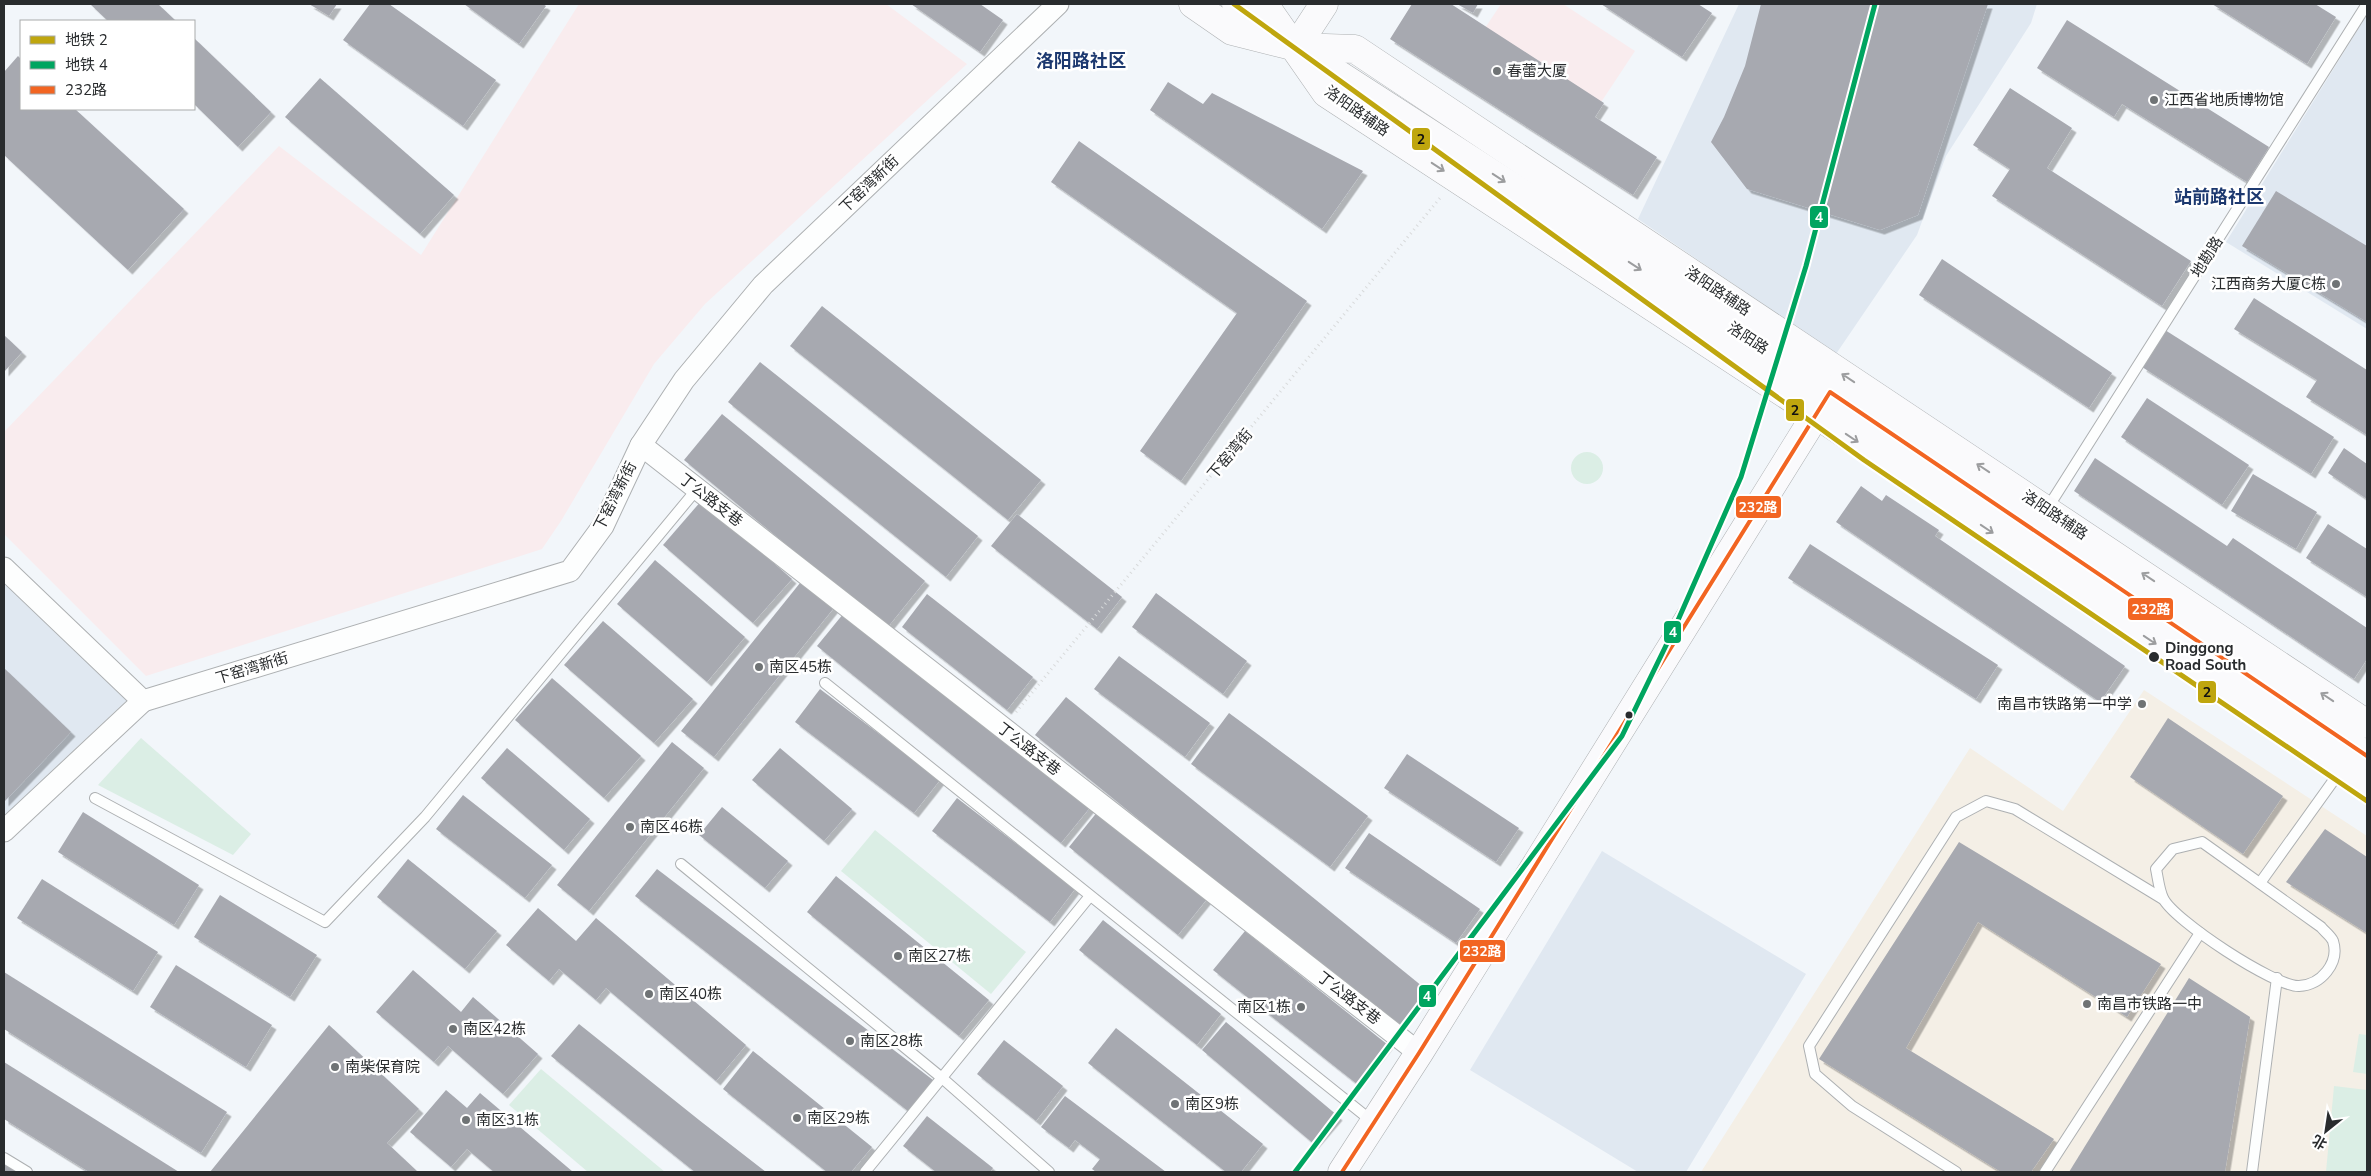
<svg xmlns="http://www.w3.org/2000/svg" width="2371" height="1176" font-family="'Nunito Sans','Noto Sans SC',sans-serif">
	<defs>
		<filter id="shadow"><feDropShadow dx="4.5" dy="4.5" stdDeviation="0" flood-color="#0004"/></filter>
	</defs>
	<rect width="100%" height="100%" fill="#f2f6fa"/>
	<g fill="#e0e8f1">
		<polygon points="1739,4 2037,4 2031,23 1946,156 1917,235 1836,354 1638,219"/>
		<polygon points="2367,15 2367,329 2226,242"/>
		<polygon points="4,580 128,699 4,816"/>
		<polygon points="1602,851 1806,974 1686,1172 1638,1172 1470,1070"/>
	</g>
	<g fill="#f9ecee">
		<polygon points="579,4 886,4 967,64 705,304 654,364 561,521 542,549 146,676 4,534 4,432 279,146 421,255"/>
		<polygon points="1501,4 1563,4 1635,51 1580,134 1465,58"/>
	</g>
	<polygon fill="#f4efe6" points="2144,690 2367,836 2367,1172 1701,1172 1970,748 2063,811"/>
	<g fill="#dbeee5">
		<circle cx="1587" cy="468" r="16"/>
		<polygon points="141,738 251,834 233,855 98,785"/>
		<polygon points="875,830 1026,952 991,994 841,871"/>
		<polygon points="2359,1034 2367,1035 2367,1074 2353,1072"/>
		<polygon points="541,1069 665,1172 588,1172 509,1105"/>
		<polygon points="2334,1086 2367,1090 2367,1172 2326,1172"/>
	</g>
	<g fill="#a7a9b0" filter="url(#shadow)">
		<polygon points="90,4 158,4 176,21 108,21"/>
		<polygon points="309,4 337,4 329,16"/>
		<polygon points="370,4 389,4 496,80 463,126 343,40"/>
		<polygon points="464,4 543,4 546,6 519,44"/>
		<polygon points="911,4 980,4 1003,20 980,52"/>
		<polygon points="1412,4 1451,4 1604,103 1595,117 1657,157 1633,195 1390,39"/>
		<polygon points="1457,4 1478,4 1473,13"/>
		<polygon points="1601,4 1698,4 1712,13 1682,57"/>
		<polygon points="1761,4 1988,4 1918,215 1880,230 1747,189 1711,142 1724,117 1745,66"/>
		<polygon points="2212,4 2315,4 2336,17 2307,64"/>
		<polygon points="2067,20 2269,147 2247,182 2122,104 2114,117 2037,68"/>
		<polygon points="194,38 271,112 238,147 194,104"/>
		<polygon points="18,56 21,59 21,109 75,109 184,209 128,270 4,155 4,72"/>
		<polygon points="320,78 454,195 420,234 285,117"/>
		<polygon points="1168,82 1203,104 1212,93 1363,171 1322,229 1150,110"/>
		<polygon points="2010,88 2072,128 2047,168 2191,261 2162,306 1992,196 2010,169 1973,145"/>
		<polygon points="1079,141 1307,301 1181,481 1140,451 1237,313 1051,182"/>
		<polygon points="2276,191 2367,246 2367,322 2242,246"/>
		<polygon points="1942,259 2112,373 2089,408 1919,295"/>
		<polygon points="2254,298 2367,370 2367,435 2306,397 2317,380 2234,329"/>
		<polygon points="822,306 1041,480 1008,520 790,346"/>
		<polygon points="2165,330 2334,437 2311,474 2142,367"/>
		<polygon points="4,335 22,352 4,372"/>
		<polygon points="760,362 978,536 946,577 728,402"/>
		<polygon points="2147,398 2249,465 2222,505 2121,437"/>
		<polygon points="722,414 925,581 887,628 684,460"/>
		<polygon points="2344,448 2367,464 2367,499 2328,473"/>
		<polygon points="2095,458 2227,546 2233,538 2367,628 2367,659 2354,679 2074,491"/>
		<polygon points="2253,474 2317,512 2296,549 2231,511"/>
		<polygon points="1861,486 1882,501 1886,495 1939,530 1935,536 2125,666 2100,702 1836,522"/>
		<polygon points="702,500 792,579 753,623 663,545"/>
		<polygon points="1017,514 1122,597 1097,629 991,546"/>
		<polygon points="2328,524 2367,549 2367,597 2306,558"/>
		<polygon points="1810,544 1998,665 1976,699 1788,578"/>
		<polygon points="655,560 745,637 707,682 617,604"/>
		<polygon points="804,578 837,604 714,757 681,731"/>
		<polygon points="1156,593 1247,661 1223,694 1132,627"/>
		<polygon points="927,594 1033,677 1007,710 902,627"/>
		<polygon points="848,608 1092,805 1061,843 817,646"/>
		<polygon points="603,621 693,699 654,743 564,665"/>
		<polygon points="1119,656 1210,723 1185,757 1094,689"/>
		<polygon points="4,668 71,732 4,802"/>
		<polygon points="552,678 641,756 604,798 515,720"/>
		<polygon points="820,689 940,780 914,813 795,722"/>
		<polygon points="1066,697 1428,991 1397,1029 1035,735"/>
		<polygon points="1229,713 1368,816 1330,867 1191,764"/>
		<polygon points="2168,718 2283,796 2243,854 2130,777"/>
		<polygon points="672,742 704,768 589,911 557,885"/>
		<polygon points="507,748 590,819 564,850 481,778"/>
		<polygon points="780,748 852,809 824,841 752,780"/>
		<polygon points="1407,754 1519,828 1496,862 1384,788"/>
		<polygon points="463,795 552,865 525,898 436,829"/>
		<polygon points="957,798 1075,889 1050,922 932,831"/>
		<polygon points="722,807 788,861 765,888 699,835"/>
		<polygon points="1098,811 1207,899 1178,935 1069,847"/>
		<polygon points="83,812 199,885 174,925 58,852"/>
		<polygon points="2325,829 2367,857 2367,933 2286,882"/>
		<polygon points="1369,833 1480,909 1456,943 1345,868"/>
		<polygon points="1959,842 2161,964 2127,1017 1978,922 1906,1048 2054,1139 2031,1172 2001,1172 1819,1059"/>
		<polygon points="408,859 497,931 465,969 377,897"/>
		<polygon points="657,869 933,1080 908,1111 635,896"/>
		<polygon points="836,876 989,1000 959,1036 807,912"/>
		<polygon points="42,879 158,952 133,991 17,918"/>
		<polygon points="220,895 317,955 290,997 194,937"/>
		<polygon points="538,908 576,941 596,918 746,1045 716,1081 606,988 596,1000 559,969 549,981 506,945"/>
		<polygon points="1103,920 1221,1014 1197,1045 1079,950"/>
		<polygon points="1245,931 1388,1045 1357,1084 1213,970"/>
		<polygon points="176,965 272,1025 246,1067 150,1007"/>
		<polygon points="413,970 461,1012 473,997 538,1054 503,1094 448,1046 434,1062 376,1012"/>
		<polygon points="4,972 227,1112 201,1153 4,1029"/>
		<polygon points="2189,978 2250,1017 2225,1172 2069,1172"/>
		<polygon points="1226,1022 1338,1116 1314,1144 1202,1050"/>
		<polygon points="579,1024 699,1120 766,1172 695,1172 551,1056"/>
		<polygon points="329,1025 419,1109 387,1143 418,1172 210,1172"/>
		<polygon points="1116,1028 1263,1144 1241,1172 1226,1172 1088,1063"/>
		<polygon points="1004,1040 1063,1086 1036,1121 977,1074"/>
		<polygon points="753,1051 872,1147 851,1172 827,1172 723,1089"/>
		<polygon points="4,1062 179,1172 89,1172 4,1119"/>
		<polygon points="446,1090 467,1108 480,1093 573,1172 494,1172 467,1149 451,1167 410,1132"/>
		<polygon points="1065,1096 1166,1172 1096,1172 1092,1169 1100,1159 1075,1140 1069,1148 1041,1127"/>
		<polygon points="927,1116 993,1168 990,1172 936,1172 903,1146"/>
		<polygon points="4,1161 20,1172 4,1172"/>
	</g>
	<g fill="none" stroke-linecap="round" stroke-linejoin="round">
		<g stroke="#adb0b2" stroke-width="12">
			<g id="lane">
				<polyline points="2047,509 2367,4"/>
				<polyline points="825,683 1373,1122"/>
				<polyline points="95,798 325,922 425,817 697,489"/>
				<path d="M2202 842 2321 927C2324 931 2331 936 2333 941 2340 963 2321 985 2299 986 2275 987 2173 920 2163 898 2159 890 2158 878 2156 869L2173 849Z"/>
				<polyline points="681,864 942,1078 1049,1172"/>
				<polyline points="2260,883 2341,770"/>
				<polyline points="4,1158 27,1172"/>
				<polyline points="865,1172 1090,896"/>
				<polyline points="1956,1172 1852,1106 1815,1074 1809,1046 1956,817 1986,801 2015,809 2163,899"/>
				<polyline points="2045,1172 2200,933"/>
				<polyline points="2252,1172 2277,978"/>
			</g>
		</g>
		<g stroke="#adb0b2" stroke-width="23">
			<g id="street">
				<polyline points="641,445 1419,1053"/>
				<polyline points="4,568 143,701 570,571 603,526 641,445 684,380 763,285 1058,4"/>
				<polyline points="4,831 143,701"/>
			</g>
		</g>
		<g stroke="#adb0b2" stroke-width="29">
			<g id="secondary">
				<polyline points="1193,4 1232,31 1296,47 1355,49 2367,724"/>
				<polyline points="1236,4 1296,47 1830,392 2367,756"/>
				<polyline points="1264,4 1326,93 1816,414 2367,787"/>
				<polyline points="1296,47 1324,4"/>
				<polyline points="1342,1172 1419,1053 1825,400"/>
			</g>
		</g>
		<polyline stroke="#d8dadb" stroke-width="3" stroke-dasharray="1 4" stroke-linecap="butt" points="1016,712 1440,198"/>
		<use href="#lane" stroke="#fdfefe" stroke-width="10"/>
		<use href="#street" stroke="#fdfefe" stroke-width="21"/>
		<use href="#secondary" stroke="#fafafc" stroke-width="28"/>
		<g stroke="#fff" stroke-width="8">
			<polyline id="bus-1" points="1342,1172 1419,1053 1830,392 2367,756"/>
		</g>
		<use href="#bus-1" stroke="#f26522" stroke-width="4"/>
		<g stroke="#fff" stroke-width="9">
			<polyline id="metro-1" points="1234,4 1864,460 2367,801"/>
		</g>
		<g stroke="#fff" stroke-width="9">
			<polyline id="metro-2" points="1295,1172 1622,736 1675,627 1741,477 1806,266 1875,4"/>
		</g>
		<use href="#metro-1" stroke="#bfa60e" stroke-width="5"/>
		<use href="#metro-2" stroke="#00a560" stroke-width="5"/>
	</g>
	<defs><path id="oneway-shaft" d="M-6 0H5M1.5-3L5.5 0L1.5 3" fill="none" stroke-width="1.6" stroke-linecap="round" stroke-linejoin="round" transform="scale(1.25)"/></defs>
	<g stroke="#9c9d9f">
		<use href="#oneway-shaft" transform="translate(1438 167) rotate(33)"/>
		<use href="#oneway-shaft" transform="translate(1499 178) rotate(33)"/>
		<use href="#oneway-shaft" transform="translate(1635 266) rotate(33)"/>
		<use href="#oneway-shaft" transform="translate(1848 378) rotate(-146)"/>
		<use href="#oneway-shaft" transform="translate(1852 438) rotate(34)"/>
		<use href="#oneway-shaft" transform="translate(1983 468) rotate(-146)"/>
		<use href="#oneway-shaft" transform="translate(1987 529) rotate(34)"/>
		<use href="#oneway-shaft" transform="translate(2148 577) rotate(-146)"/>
		<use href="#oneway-shaft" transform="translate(2150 640) rotate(34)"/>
		<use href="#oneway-shaft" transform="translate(2327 697) rotate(-146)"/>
	</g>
	<g fill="#6f7375" stroke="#fff" stroke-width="2">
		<circle cx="1497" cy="71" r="5"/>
		<circle cx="2154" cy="100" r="5"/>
		<circle cx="2336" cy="284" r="5"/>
		<circle cx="759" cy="667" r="5"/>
		<circle cx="2142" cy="704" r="5"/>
		<circle cx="630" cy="827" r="5"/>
		<circle cx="898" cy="956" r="5"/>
		<circle cx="649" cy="994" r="5"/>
		<circle cx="2087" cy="1004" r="5"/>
		<circle cx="1301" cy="1007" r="5"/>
		<circle cx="453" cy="1029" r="5"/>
		<circle cx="850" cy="1041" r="5"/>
		<circle cx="335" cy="1067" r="5"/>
		<circle cx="1175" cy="1104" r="5"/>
		<circle cx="797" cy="1118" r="5"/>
		<circle cx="466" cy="1120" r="5"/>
	</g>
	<g fill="#292c2e" stroke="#fff" stroke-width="2">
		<circle cx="2154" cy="657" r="6"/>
		<circle cx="1629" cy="715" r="4.5"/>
	</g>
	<g text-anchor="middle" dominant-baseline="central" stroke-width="5" stroke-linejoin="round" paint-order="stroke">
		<g font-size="15" fill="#292c2e" stroke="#fff" text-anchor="start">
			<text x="1507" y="71">春蕾大厦</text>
			<text x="2164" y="100">江西省地质博物馆</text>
			<text x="2326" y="284" text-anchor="end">江西商务大厦C栋</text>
			<text x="769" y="667">南区45栋</text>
			<text x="2132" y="704" text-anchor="end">南昌市铁路第一中学</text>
			<text x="640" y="827">南区46栋</text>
			<text x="908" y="956">南区27栋</text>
			<text x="659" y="994">南区40栋</text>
			<text x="2097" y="1004">南昌市铁路一中</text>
			<text x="1291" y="1007" text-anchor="end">南区1栋</text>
			<text x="463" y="1029">南区42栋</text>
			<text x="860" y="1041">南区28栋</text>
			<text x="345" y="1067">南柴保育院</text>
			<text x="1185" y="1104">南区9栋</text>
			<text x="807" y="1118">南区29栋</text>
			<text x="476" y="1120">南区31栋</text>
		</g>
		<g font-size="15" fill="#292c2e" stroke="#fff">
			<text transform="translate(1357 111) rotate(35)">洛阳路辅路</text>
			<text transform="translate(869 184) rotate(-44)">下窑湾新街</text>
			<text transform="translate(2207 257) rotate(-58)">地勘路</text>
			<text transform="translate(1718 291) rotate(34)">洛阳路辅路</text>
			<text transform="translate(1748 338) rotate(33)">洛阳路</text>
			<text transform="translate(1230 454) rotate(-50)">下窑湾街</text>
			<text transform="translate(615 496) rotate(-63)">下窑湾新街</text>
			<text transform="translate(711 500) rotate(38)">丁公路支巷</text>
			<text transform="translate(2055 515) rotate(34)">洛阳路辅路</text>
			<text transform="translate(252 668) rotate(-17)">下窑湾新街</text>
			<text transform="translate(1029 749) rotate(38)">丁公路支巷</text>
			<text transform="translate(1349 998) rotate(38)">丁公路支巷</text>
		</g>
		<g font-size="15" font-weight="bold" fill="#292c2e" stroke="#fff" text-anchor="start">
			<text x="2165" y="648">Dinggong<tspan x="2165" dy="17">Road South</tspan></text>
		</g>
		<g font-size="18" font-weight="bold" fill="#1c386f" stroke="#fff">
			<text x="1081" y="61">洛阳路社区</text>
			<text x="2219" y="197">站前路社区</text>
		</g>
	</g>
	<g stroke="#fff" stroke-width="2">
		<rect x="1411" y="127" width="20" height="24" rx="5" fill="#bfa60e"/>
		<rect x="1809" y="205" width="20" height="24" rx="5" fill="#00a560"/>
		<rect x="1785" y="398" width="20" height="24" rx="5" fill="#bfa60e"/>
		<rect x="1735" y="495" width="47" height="24" rx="5" fill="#f26522"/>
		<rect x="2127" y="597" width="47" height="24" rx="5" fill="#f26522"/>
		<rect x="1663" y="620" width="19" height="24" rx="5" fill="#00a560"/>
		<rect x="2197" y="680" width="20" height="24" rx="5" fill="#bfa60e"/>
		<rect x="1459" y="939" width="47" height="24" rx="5" fill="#f26522"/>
		<rect x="1418" y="984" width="19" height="24" rx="5" fill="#00a560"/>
	</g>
	<g font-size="14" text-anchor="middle" font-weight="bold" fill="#fff">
		<text x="1819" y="222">4</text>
		<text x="1758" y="512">232路</text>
		<text x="2151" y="614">232路</text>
		<text x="1673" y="637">4</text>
		<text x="1482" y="956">232路</text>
		<text x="1427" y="1001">4</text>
	</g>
	<g font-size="14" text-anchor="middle" font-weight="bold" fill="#111">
		<text x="1421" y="144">2</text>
		<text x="1795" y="415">2</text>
		<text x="2207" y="697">2</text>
	</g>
	<rect width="2371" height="1176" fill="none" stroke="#292c2e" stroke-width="10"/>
	<rect x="20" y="20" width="175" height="90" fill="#ffffff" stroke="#a9abab"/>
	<rect x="30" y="36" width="25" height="8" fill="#bfa60e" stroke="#a9abab"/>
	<text x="65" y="45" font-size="15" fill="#292c2e">地铁 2</text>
	<rect x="30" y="61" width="25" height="8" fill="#00a560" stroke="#a9abab"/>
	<text x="65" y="70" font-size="15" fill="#292c2e">地铁 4</text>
	<rect x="30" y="86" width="25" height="8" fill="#f26522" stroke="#a9abab"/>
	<text x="65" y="95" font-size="15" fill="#292c2e">232路</text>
	<g transform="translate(2326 1131) rotate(210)" stroke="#ffffff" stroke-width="4" paint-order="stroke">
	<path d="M0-4L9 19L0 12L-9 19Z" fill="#292c2e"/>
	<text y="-8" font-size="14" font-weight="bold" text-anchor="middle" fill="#292c2e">北</text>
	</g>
</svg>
